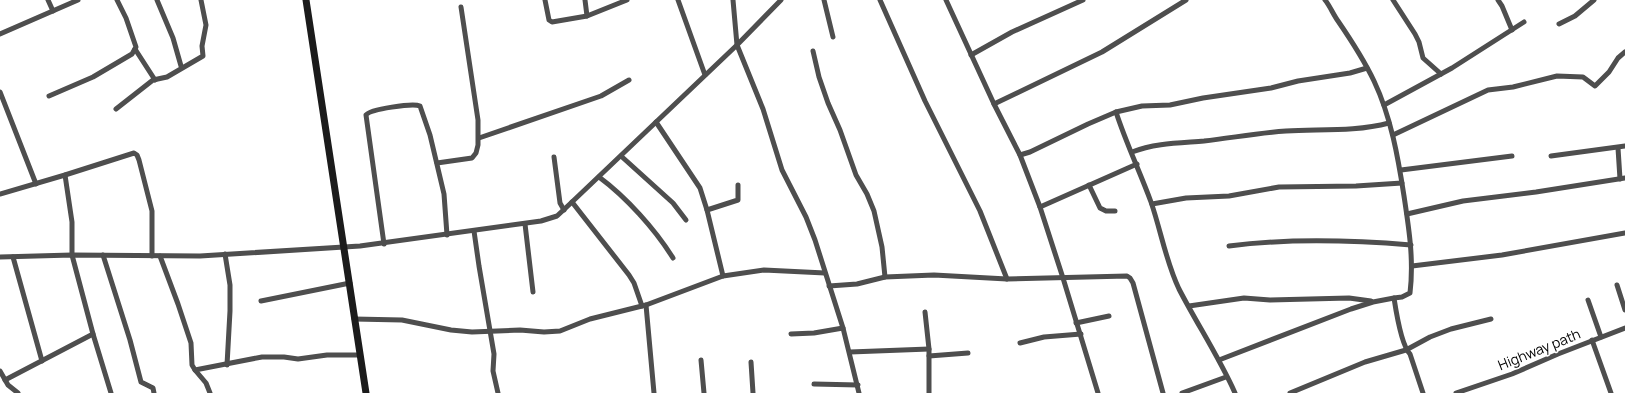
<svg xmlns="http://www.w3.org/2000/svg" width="1625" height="393" font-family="Manrope,sans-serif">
	<rect width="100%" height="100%" fill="#fff"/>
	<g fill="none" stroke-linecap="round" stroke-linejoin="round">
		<g stroke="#4e4e4e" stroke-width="5">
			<polyline points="48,0 53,11"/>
			<polyline points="157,0 173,38 181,66"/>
			<polyline points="545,0 549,20 552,22 587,16 627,0"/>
			<polyline points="585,0 587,16"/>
			<polyline points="678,0 705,75"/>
			<polyline points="733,0 737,45 763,109 782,170 806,217 815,240 843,328 859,393"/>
			<polyline points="824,0 833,37"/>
			<polyline points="880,0 925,101 980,211 1007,279"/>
			<polyline points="946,0 994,104 1020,155 1040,207 1063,278 1098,393"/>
			<path d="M1325 0C1330 6 1333 14 1338 21 1351 40 1364 60 1374 81 1391 117 1398 157 1404 196 1409 229 1414 260 1410 293L1402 297 1394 298C1396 311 1401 345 1410 354L1423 393"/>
			<polyline points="1393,0 1415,34 1419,42 1423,58 1441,74"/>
			<polyline points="1498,0 1502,6 1512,30"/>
			<polyline points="1559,24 1575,16 1594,0"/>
			<polyline points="0,34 78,0"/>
			<polyline points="135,49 155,80"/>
			<polyline points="813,51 819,77 828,103 840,130 856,175 867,194 874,211 882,247 885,277"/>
			<polyline points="971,55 1012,32 1083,0"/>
			<polyline points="0,92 36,184"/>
			<polyline points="49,96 93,77 132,54 136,47 126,18 117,0"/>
			<polyline points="994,104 1102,52 1186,0"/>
			<polyline points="1384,105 1452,68 1524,22"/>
			<polyline points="116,109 153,80 167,77 203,56 202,46 206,25 201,0"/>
			<path d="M1116 112C1126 143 1140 172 1151 202 1161 231 1166 262 1179 289 1197 324 1219 357 1235 393"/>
			<polyline points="656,122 700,188 707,210 723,276"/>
			<polyline points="1393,135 1488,90 1513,87 1557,76 1583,77 1595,86 1609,72 1618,58 1625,52"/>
			<polyline points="479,138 601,96 629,80"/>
			<polyline points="1618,148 1620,179"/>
			<path d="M1132 152C1155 143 1180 143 1204 141 1231 138 1258 133 1286 131 1320 129 1355 132 1389 123"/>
			<polyline points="1020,155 1030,152 1088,124 1116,112 1142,106 1170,105 1203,98 1271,88 1298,81 1350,73 1367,68"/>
			<polyline points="621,156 673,203 686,220"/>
			<polyline points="1551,156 1625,146"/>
			<polyline points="554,157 560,203 564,210"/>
			<polyline points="437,163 472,158 476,153 478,145 478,120 461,7"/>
			<polyline points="1401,170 1512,156"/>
			<polyline points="65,175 72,222 72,255 93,334 111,393"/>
			<path d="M599 177C626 197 655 229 673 258"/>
			<polyline points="1089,185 1100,208 1106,211 1115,211"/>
			<polyline points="0,194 65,175 134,153 137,155 139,160 152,211 152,256"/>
			<polyline points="572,202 629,275 634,283 642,306"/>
			<polyline points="1152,204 1186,198 1229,196 1279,187 1356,186 1402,183"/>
			<polyline points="1040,207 1137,164"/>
			<polyline points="707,210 738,200 738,185"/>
			<polyline points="1407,214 1463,201 1536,192 1625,178"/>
			<polyline points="525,224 533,292"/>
			<polyline points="474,231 479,266 494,354 493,371 498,393"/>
			<path d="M384 244 366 115C370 109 413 103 420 106L430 135 444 194 447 235"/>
			<path d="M1229 246C1290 238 1350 240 1411 245"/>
			<polyline points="225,254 230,285 230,311 227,365"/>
			<polyline points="103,255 130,340 141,382 153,388 154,393"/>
			<polyline points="160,256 178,304 191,343 192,365 195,370 206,383 210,393"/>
			<polyline points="0,257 72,255 200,256 360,246 541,221 557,216 572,202 737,45 781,0"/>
			<polyline points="13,257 42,361"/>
			<polyline points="1412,266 1502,255 1625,233"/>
			<polyline points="1617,285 1625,310"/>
			<polyline points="829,286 857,284 885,277 934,275 1007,279 1127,276 1130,278 1133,283 1163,393"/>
			<polyline points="1588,300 1601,337"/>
			<polyline points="261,301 350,283"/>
			<polyline points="646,305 654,393"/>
			<polyline points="1189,306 1244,298 1270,300 1349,298 1371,301"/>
			<polyline points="925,312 929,349 929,393"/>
			<polyline points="354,319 402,320 451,330 472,332 520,330 544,332 560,331 590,319 646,305 723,276 764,270 825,273"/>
			<polyline points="1076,323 1109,316"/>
			<polyline points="791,334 814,333 843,328"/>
			<polyline points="1592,340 1611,393"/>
			<polyline points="1020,343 1044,337 1081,334"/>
			<polyline points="850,352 929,349"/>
			<polyline points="929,356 968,353"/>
			<polyline points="701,360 704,393"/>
			<polyline points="1219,360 1351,309 1373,302 1394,298"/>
			<polyline points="751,362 753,393"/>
			<polyline points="195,370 262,357 284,357 298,359 327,355 360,355"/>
			<polyline points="0,371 8,385 18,393"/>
			<polyline points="5,380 93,334"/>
			<polyline points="814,384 858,385"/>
			<polyline points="1182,393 1226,377"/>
			<polyline points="1290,393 1365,362 1406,350 1430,337 1451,329 1491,319"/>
			<polyline points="1456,393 1512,374 1558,354 1625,328"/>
		</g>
		<polyline stroke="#1b1b1b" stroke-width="7" points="306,0 366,393"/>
	</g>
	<g text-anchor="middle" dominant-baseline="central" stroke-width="3" stroke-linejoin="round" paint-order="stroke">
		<g font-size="14" fill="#000" stroke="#fff">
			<text transform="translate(1539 349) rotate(-22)">Highway path</text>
		</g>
	</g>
</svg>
